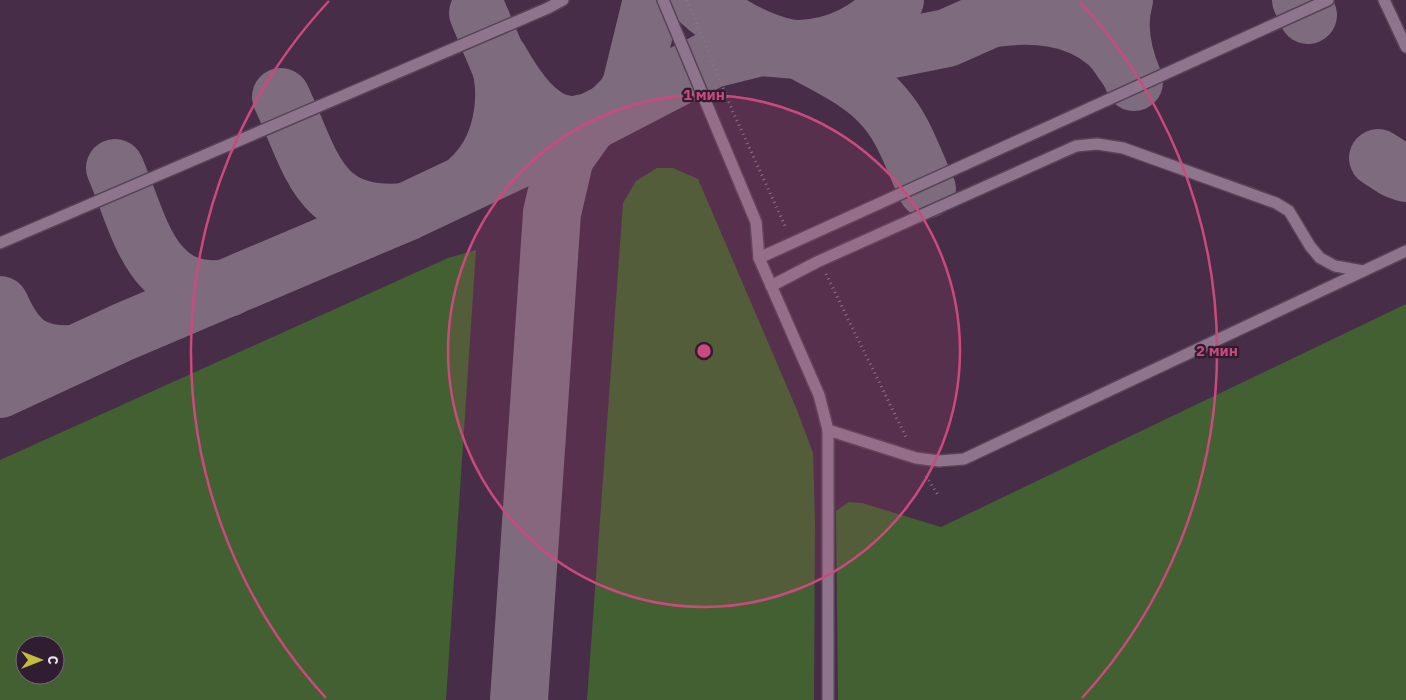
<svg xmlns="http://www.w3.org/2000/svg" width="1406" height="700" font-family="'IBM Plex Sans',sans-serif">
	<rect width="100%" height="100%" fill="#3b263b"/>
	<path fill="#472d47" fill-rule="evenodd" d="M0 0H1406V700H0ZM25 645H55V675H25Z"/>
	<g fill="#426032" fill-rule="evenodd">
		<polygon points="657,168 673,168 698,179 797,410 813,453 815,522 814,700 587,700 623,203 636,181"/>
		<path d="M476 250 446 700H0V460L448 258ZM25 645H55V675H25Z"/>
		<polygon points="1406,304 1406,700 838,700 836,511 849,502 862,503 941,527"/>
	</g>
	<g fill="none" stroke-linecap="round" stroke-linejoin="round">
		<g stroke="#7e6c7e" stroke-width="58">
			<path d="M699 0C707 9 719 16 729 23 746 34 779 50 800 49 838 47 873 30 895 0"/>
			<path d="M1124 0C1116 28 1123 56 1134 82"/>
			<polyline points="1301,0 1308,15"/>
			<polyline points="478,13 513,96"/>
			<path d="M994 18C1033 13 1073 15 1105 41 1115 48 1122 62 1130 72"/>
			<path d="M799 50C828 66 864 82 885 108 905 131 914 162 927 189"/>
			<path d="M281 97C312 162 317 220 406 212"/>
			<polyline points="613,109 625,97 631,86 652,0"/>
			<polyline points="1378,158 1395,169 1406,173"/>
			<path d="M115 168C139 222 150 300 228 288"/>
			<path d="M469 180C502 151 511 100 499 59 513 84 538 124 571 125 577 125 584 123 590 122"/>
			<path d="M0 305C16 341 32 356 73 354"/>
			<polyline points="0,389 123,332 406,212 531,153 712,59 760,47 835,53 887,50 947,38 1033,0"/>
			<polyline points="519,700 552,213 565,157 590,122"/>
		</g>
		<g stroke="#564456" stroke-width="14">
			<g id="service">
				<polyline points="663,0 756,222 759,258 819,395 828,430 828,700"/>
				<polyline points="1384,0 1406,47"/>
				<polyline points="0,243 548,8 563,0"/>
				<polyline points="759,258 1328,0"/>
				<polyline points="771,286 817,262 1076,146 1097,144 1123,148 1276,203 1289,211 1310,246 1320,258 1335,266 1363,271"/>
				<polyline points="828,430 916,458 939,461 964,459 1406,251"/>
			</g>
		</g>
		<g stroke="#887688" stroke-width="3" stroke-dasharray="1 4" stroke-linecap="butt">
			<polyline points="687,0 733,112 786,228"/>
			<polyline points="826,274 906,437"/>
			<polyline points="926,476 938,495"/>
		</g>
		<use href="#service" stroke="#8e758d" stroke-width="11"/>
	</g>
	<circle cx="704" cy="351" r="256" fill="#cc497e" fill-opacity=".12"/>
	<g fill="none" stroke="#cc497e" stroke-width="2.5">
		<circle cx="704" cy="351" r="256"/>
		<path d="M326 698A513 513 0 0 1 329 1M1079 1A513 513 0 0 1 1082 698"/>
	</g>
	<circle cx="704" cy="351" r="8" fill="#cc497e" stroke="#311d31" stroke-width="2.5"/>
	<g font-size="15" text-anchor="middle" font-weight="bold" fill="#cc497e" stroke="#311d31" stroke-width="4.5" stroke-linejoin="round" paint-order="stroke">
		<text x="704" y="100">1 мин</text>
		<text x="1217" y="356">2 мин</text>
	</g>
	<g transform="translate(40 660) rotate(90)"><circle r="24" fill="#311d31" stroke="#7b697b"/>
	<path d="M0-4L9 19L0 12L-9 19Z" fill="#c2bd3f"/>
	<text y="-8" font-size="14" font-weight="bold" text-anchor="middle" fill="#e9dbe9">С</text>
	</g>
</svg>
